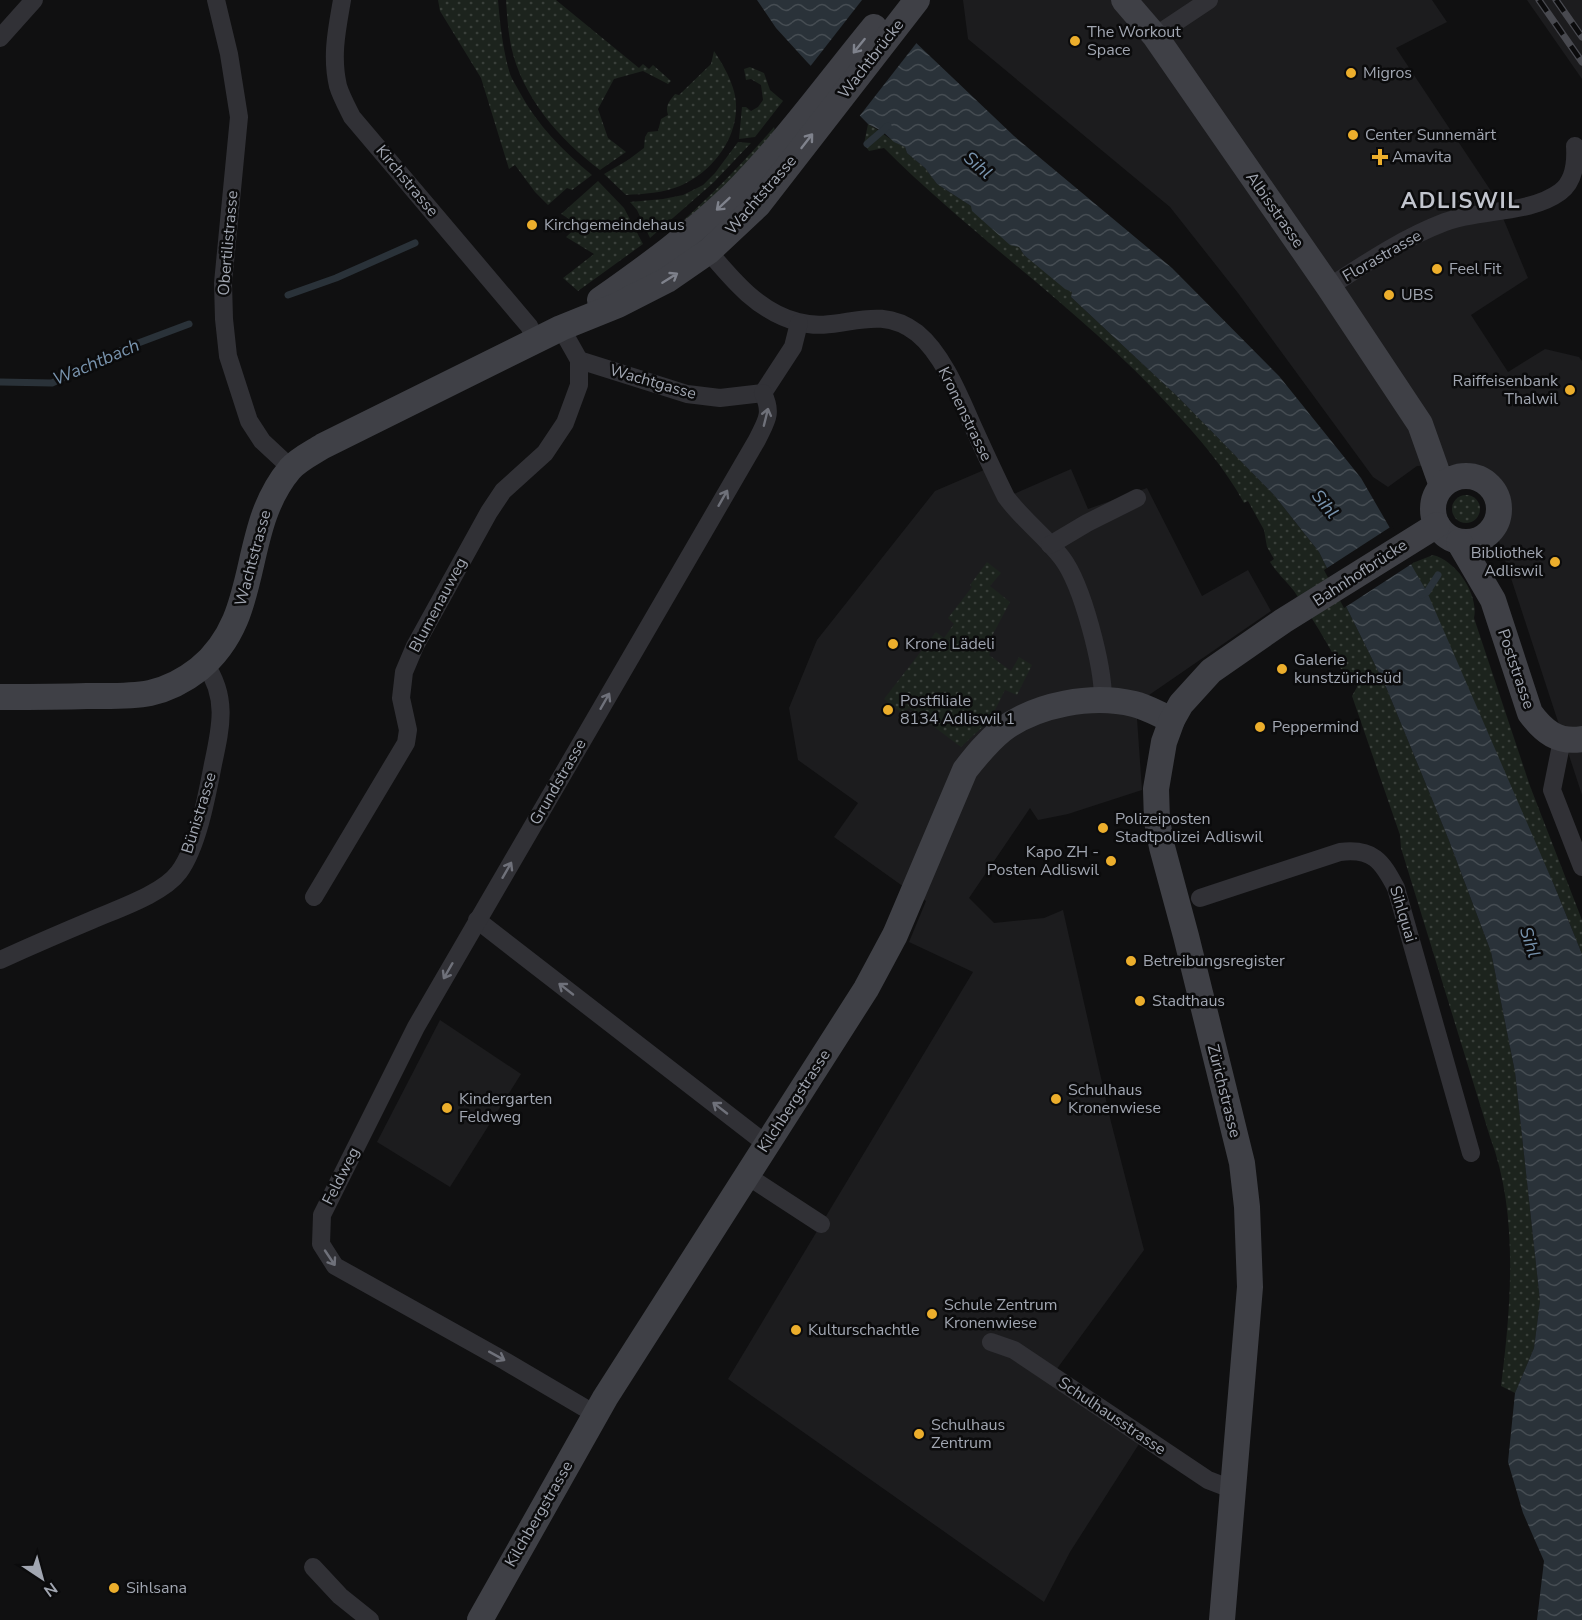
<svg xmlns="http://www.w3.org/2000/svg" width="1582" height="1620" font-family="'Nunito Sans',sans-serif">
	<defs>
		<pattern id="green-dots" width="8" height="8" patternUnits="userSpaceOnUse" patternTransform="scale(1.5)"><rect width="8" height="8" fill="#1c231d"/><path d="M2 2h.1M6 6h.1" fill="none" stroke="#3a403b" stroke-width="1.8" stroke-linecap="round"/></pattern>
		<pattern id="water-waves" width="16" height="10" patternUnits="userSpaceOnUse" patternTransform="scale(1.5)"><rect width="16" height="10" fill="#2a3239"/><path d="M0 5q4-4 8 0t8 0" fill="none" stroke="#464d53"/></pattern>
	</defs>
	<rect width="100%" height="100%" fill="#101011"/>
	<g fill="#1c1c1e">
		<polygon points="963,0 1432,0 1447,22 1396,48 1493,194 1528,278 1471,315 1508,372 1545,349 1579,357 1582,361 1582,795 1474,465 1417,466 1388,487 1373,477 1238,293 1170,207 968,39"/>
		<polygon points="1527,0 1582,0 1582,79"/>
		<polygon points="991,467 1007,497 1071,469 1088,509 1147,488 1202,596 1248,570 1271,611 1136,704 1142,790 1068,814 1038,820 1030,808 969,898 994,923 1044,918 1063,910 1111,1122 1144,1250 1048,1381 1139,1444 1070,1552 1044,1602 728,1379 973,972 909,942 926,901 904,887 834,837 858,803 798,760 789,708 817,640 935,491"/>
		<polygon points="440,1020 521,1074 450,1187 377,1142"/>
	</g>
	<g fill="url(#green-dots)">
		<path d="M438 0H498C500 24 503 51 510 74 512 80 516 85 519 91 537 125 563 151 592 175L572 190 567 188 548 205 535 192 515 165 509 169 481 78 440 11Z"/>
		<path d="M506 0H556L639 68 643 64 649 69 653 65 671 81 668 84 643 71 614 79 598 109 608 138 626 152 600 170C559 139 522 97 511 46 508 31 507 15 506 0Z"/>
		<path d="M714 51C722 63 729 75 733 88 746 128 716 171 680 186 663 193 644 194 626 195L604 174 628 160 644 148 645 137 648 132 658 131 661 119 668 115C665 105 669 102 675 94L679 95 711 64Z"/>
		<polygon points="750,67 764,73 770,90 783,101 755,137 739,139 742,107 746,107 751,111 758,107 763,100 761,85 751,79 746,80 744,69"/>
		<path d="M868 124C881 131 891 141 905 147L907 153 925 168 937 184 971 206 1019 247 1024 255 1072 292 1071 297 1178 397 1274 495 1319 552 1386 687 1448 838 1491 952 1515 1072 1540 1301 1534 1348 1515 1393 1501 1386C1511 1307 1519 1213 1490 1137L1401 848 1400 835 1352 696 1357 687 1355 676 1348 670 1341 669C1327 642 1311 616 1294 591 1286 581 1277 573 1270 562L1274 559 1267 547 1264 530 1248 501 1244 503C1225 468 1199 438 1172 409 1085 313 976 240 884 148L869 151 864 144Z"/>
		<path d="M774 127 776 135 716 197 654 246C698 209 737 170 774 127Z"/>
		<polygon points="738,142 751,143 713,183 650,238 637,210 630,202 663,199 683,195 703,185 715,173"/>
		<polygon points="598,181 624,208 643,244 578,291 563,278 594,254 566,237 579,225 561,214"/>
		<circle cx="1466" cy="509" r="14"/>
		<path d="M1433 555C1457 561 1479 595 1474 618L1530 786 1582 920V954L1554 885 1410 564Z"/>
		<polygon points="987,562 1001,573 990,586 1010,602 992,636 996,639 989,655 1011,671 1019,657 1032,665 1017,695 1005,690 990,720 961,747 909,708 903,714 884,699 936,632 944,638 954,624 948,618 972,587 970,585"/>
	</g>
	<polygon fill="url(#water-waves)" points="757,0 871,0 1014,136 1172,268 1279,376 1361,478 1427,592 1554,885 1582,954 1582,1620 1537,1620 1544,1561 1523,1513 1508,1462 1515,1393 1534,1348 1540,1301 1515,1072 1491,952 1448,838 1386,687 1319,552 1274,495 1178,397 1071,297 1072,292 1065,289 1024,255 1019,247 1010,245 972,211 971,206 937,184 925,168 907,153 905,147 894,142 882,131 868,124 807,62 776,28"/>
	<g fill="#101011">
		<polygon points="862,0 875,0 918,41 858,118 809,68"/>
		<polygon points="1392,526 1413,563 1344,608 1324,570"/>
	</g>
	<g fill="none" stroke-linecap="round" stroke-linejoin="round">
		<g stroke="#2a3239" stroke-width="7">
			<polyline points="867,144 888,126"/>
			<polyline points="288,295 336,278 415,243"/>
			<polyline points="0,382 52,383 133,345 189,324"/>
			<polyline points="1421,595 1427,592 1438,575"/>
		</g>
		<g stroke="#313136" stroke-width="18">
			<polyline points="216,0 229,54 239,117 223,283 224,319 228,356 249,421 262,441 291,468"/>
			<path d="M342 0C337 29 331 56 338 86 341 96 347 107 352 117L529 326 536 340"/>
			<polyline points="1155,36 1209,0"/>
			<polyline points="0,38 34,0"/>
			<path d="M692 232C722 266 751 310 798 322 841 334 875 301 917 333 944 355 961 400 975 431 985 453 995 475 1006 497 1023 520 1045 536 1062 558 1083 586 1103 666 1103 699"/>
			<path d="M1329 287C1366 263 1403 238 1445 222 1481 209 1530 214 1560 192 1574 182 1576 162 1575 146"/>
			<polyline points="579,360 687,394 720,398 763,393"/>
			<polyline points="763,393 793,347 799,323"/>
			<polyline points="1050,545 1087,523 1137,498"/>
			<polyline points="1562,740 1552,790 1582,867"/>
			<polyline points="314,897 406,743 408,730 401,698 404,672 415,646 489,512 503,491 545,453 565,423 579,385 579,360 561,328"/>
			<path d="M1200 898 1340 852C1373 848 1382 861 1396 888L1471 1153"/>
			<polyline points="477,920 766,1144"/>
			<path d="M0 960C31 946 61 933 92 920 117 909 163 894 179 872 198 846 207 795 213 764 221 727 228 697 205 664"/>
			<polyline points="746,1175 821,1224"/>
			<polyline points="991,1342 1014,1350 1208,1480 1234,1490"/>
			<path d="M595 1414 505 1361 335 1266 321 1244 322 1215 416 1027 757 440C766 421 773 414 763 393"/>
			<polyline points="313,1567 340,1596 370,1620"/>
		</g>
		<g stroke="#3f4046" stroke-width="26">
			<polyline points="1124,0 1155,36 1329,287 1420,424 1442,486"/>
			<path d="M600 300C647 267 692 234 733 195 785 143 828 83 874 27"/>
			<circle cx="1466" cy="509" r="33"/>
			<path d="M1459 542 1493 600 1530 713C1544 732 1558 743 1582 739"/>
			<path d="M0 697C29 697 58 697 87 696 108 696 130 697 150 693 168 689 185 680 199 669 264 616 238 531 290 469 299 459 312 453 323 446L561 328 618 305 667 280 709 251 758 205 917 0"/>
			<path d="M480 1620 605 1398 866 989 895 935 965 770C976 756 987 742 1002 730 1037 704 1092 694 1134 704 1147 707 1160 715 1172 720"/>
			<polyline points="1222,1620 1250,1287 1247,1207 1242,1163 1186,936 1162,847 1157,821 1156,789 1164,742 1172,720 1181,704 1211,671 1283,621 1437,525"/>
		</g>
		<g stroke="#48494f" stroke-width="7">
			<g id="rail">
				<polyline points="1539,0 1582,62"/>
				<polyline points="1556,0 1582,37"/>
			</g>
		</g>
		<use href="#rail" stroke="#0b0b0c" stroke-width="4.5" stroke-dasharray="14" stroke-linecap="butt"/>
	</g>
	<defs><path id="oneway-shaft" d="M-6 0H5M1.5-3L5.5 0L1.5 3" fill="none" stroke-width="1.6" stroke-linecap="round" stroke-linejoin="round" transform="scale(1.5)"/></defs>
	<g stroke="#7f828c">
		<use href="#oneway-shaft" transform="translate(859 46) rotate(129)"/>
		<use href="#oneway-shaft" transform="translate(807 141) rotate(-52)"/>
		<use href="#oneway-shaft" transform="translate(723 204) rotate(137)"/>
		<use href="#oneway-shaft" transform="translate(670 278) rotate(-32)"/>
	</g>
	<g stroke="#6f717a">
		<use href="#oneway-shaft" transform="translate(766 417) rotate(-76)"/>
		<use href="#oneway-shaft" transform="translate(723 498) rotate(-60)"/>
		<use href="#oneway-shaft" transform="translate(605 701) rotate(-60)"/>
		<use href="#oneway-shaft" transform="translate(507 870) rotate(-60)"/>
		<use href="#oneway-shaft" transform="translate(448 971) rotate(120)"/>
		<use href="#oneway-shaft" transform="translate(566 989) rotate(-142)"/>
		<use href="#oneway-shaft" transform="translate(720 1108) rotate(-142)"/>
		<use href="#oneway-shaft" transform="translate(330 1258) rotate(56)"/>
		<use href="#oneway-shaft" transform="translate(497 1356) rotate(29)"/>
	</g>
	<g fill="#ecae2c" stroke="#0b0b0c" stroke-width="2">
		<circle cx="1075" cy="41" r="6"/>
		<circle cx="1351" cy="73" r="6"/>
		<circle cx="1353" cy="135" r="6"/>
		<path d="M1377 148h6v6h6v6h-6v6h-6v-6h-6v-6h6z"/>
		<circle cx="532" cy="225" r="6"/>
		<circle cx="1437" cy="269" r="6"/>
		<circle cx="1389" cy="295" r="6"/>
		<circle cx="1570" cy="390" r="6"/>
		<circle cx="1555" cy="562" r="6"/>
		<circle cx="893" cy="644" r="6"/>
		<circle cx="1282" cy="669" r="6"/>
		<circle cx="888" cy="710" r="6"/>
		<circle cx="1260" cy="727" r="6"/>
		<circle cx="1103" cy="828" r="6"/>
		<circle cx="1111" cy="861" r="6"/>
		<circle cx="1131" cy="961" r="6"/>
		<circle cx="1140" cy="1001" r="6"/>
		<circle cx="1056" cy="1099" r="6"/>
		<circle cx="447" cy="1108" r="6"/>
		<circle cx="932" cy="1314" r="6"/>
		<circle cx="796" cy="1330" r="6"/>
		<circle cx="919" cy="1434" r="6"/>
		<circle cx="114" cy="1588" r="6"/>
	</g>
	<g text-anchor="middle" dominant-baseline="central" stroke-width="5" stroke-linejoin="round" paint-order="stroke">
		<g font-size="16" fill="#a1a6b1" stroke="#0b0b0c" text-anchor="start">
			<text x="1087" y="32">The Workout<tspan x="1087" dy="18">Space</tspan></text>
			<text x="1363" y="73">Migros</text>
			<text x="1365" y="135">Center Sunnemärt</text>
			<text x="1392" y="157">Amavita</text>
			<text x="544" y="225">Kirchgemeindehaus</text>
			<text x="1449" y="269">Feel Fit</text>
			<text x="1401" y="295">UBS</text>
			<text x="1558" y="381" text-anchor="end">Raiffeisenbank<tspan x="1558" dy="18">Thalwil</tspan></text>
			<text x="1543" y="553" text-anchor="end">Bibliothek<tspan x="1543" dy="18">Adliswil</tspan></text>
			<text x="905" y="644">Krone Lädeli</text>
			<text x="1294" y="660">Galerie<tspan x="1294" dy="18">kunstzürichsüd</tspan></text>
			<text x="900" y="701">Postfiliale<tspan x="900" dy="18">8134 Adliswil 1</tspan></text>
			<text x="1272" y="727">Peppermind</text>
			<text x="1115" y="819">Polizeiposten<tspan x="1115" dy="18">Stadtpolizei Adliswil</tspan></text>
			<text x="1099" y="852" text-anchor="end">Kapo ZH -<tspan x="1099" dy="18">Posten Adliswil</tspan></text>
			<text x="1143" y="961">Betreibungsregister</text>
			<text x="1152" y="1001">Stadthaus</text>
			<text x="1068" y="1090">Schulhaus<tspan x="1068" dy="18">Kronenwiese</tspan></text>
			<text x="459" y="1099">Kindergarten<tspan x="459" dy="18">Feldweg</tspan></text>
			<text x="944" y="1305">Schule Zentrum<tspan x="944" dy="18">Kronenwiese</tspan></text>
			<text x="808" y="1330">Kulturschachtle</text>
			<text x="931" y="1425">Schulhaus<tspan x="931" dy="18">Zentrum</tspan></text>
			<text x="126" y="1588">Sihlsana</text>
		</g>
		<g font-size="16" fill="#a1a6b1" stroke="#0b0b0c">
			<text transform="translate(871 59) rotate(-52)">Wachtbrücke</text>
			<text transform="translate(407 181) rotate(50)">Kirchstrasse</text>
			<text transform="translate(761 195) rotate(-49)">Wachtstrasse</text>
			<text transform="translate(1275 210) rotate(55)">Albisstrasse</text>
			<text transform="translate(228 243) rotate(-85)">Obertilistrasse</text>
			<text transform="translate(1382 256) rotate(-30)">Florastrasse</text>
			<text transform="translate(653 382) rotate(16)">Wachtgasse</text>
			<text transform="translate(965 414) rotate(64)">Kronenstrasse</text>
			<text transform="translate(253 558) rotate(-75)">Wachtstrasse</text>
			<text transform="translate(1360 573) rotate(-33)">Bahnhofbrücke</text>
			<text transform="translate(438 605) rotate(-62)">Blumenauweg</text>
			<text transform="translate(1516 669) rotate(71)">Poststrasse</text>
			<text transform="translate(558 782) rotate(-60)">Grundstrasse</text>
			<text transform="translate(199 813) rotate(-73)">Bünistrasse</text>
			<text transform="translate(1403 914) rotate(73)">Sihlquai</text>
			<text transform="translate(1224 1091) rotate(76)">Zürichstrasse</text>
			<text transform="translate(794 1101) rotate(-57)">Kilchbergstrasse</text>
			<text transform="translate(341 1176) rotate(-63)">Feldweg</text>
			<text transform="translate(1112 1416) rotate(34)">Schulhausstrasse</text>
			<text transform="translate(539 1514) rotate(-60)">Kilchbergstrasse</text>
		</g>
		<g font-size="18" font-style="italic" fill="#7893ad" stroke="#0b0b0c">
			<text transform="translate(978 165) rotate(41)">Sihl</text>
			<text transform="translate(96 362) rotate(-23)">Wachtbach</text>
			<text transform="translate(1325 504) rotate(51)">Sihl</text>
			<text transform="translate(1530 942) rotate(72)">Sihl</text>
		</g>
		<g font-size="22" font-weight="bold" letter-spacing="1.5" fill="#c2c5ce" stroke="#0b0b0c">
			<text x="1461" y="201">ADLISWIL</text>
		</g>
	</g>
	<g transform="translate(42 1578) rotate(144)" stroke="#0b0b0c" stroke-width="4.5" paint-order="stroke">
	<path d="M0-4.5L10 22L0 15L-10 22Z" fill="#a1a6b1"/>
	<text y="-9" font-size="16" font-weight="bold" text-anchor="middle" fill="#a1a6b1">N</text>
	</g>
</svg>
